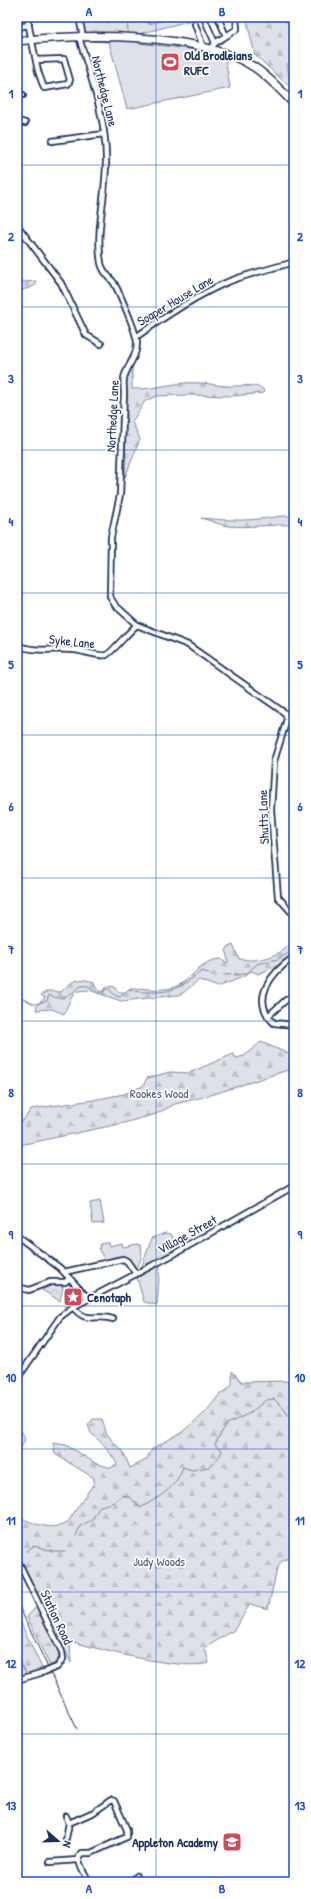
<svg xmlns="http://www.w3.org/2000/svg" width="311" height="1899" font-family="'Patrick Hand',sans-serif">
	<defs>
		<pattern id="forest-firs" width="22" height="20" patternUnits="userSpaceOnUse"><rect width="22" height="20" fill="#dee1e7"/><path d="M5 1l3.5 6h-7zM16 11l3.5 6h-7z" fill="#bec1c9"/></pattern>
		<pattern id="park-crowns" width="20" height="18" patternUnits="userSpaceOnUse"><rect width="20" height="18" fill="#dee1e7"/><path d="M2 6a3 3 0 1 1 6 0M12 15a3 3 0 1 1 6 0" fill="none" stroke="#bec1c9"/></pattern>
	</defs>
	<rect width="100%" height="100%" fill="#fff"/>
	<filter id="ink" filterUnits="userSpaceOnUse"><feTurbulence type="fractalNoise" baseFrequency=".025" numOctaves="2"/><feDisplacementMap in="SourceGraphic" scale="8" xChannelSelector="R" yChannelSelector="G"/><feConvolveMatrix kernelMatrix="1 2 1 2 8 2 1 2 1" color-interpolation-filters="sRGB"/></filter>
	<g filter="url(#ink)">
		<g fill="#dee1e7" stroke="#7c88a2">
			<polygon points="81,17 204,17 135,35 138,43 190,49 225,57 230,88 127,109 109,42 86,41"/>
			<polygon points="100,1201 104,1223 93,1224 90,1203"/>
			<polygon points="165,1233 171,1234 173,1237 172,1251 141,1268 152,1238"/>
			<path d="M108 1242 109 1246 122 1243 123 1247 138 1244 141 1246C143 1254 141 1264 134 1269L127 1259 105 1260 99 1250 100 1244Z"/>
			<polygon points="160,1265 157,1305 144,1302 137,1278"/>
			<polygon points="70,1283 83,1297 64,1310"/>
			<path d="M17 1423C25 1440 29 1435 17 1453Z"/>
			<polygon points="17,1657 27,1674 17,1677"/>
		</g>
		<g fill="url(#forest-firs)" stroke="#7c88a2">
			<polygon points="246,17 283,17 294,33 294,63 287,64 291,88 255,55"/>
			<polygon points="17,275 23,282 36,281 37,284 30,288 17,291"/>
			<path d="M132 368V389C155 390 176 381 199 383 209 383 218 386 227 386 240 387 252 383 263 389L264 393 232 396 187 395 157 396 145 401 132 422 140 439 125 477V383L127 376Z"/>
			<path d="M282 516H294V525C272 524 250 528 228 526 219 525 210 520 201 518 231 521 252 521 282 516Z"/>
			<path d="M294 939V954L283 963 258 974 252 971 243 977 218 987 199 980C191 985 187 992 178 995L121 1001 89 990 78 991 71 998 64 1014 52 1009 36 1010 37 1005 45 998 41 995 48 991 61 992C73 980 77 977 94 982L96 988 103 993 107 986 115 987 118 992H126L130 988C142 988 165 992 177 986 194 978 199 960 221 959L225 962H228L226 951 228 947 233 945 239 959C244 959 247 960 252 960 267 960 287 952 294 939Z"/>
			<polygon points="261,1042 294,1056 294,1068 211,1095 175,1104 156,1114 124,1123 20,1145 17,1142 17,1125 25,1118 31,1109 93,1100 124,1094 143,1086 147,1078 170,1072 189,1073 233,1054 236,1058 244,1056"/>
			<path d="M232 1371 242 1382 288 1381 294 1384V1555L282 1561 277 1569 268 1609 250 1604 234 1630 205 1648 209 1663C182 1671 100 1650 70 1641L71 1663 17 1551V1515C31 1524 52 1531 67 1523L94 1483V1478L55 1454 53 1443 66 1445 95 1463 111 1468 117 1463 105 1446 91 1433 88 1425 93 1419H102L106 1432 113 1442 123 1451 130 1468 146 1460 152 1449 182 1432 205 1413 220 1394 227 1390 232 1384Z"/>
			<path d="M37 1606 59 1652C60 1660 56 1662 50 1666L27 1617Z"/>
			<polygon points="17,1615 42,1668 27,1674 17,1657"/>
		</g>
		<g fill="url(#park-crowns)" stroke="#7c88a2">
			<polygon points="81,17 127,17 128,34 84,33"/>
			<polygon points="147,17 177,17 148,24"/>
			<polygon points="56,1283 63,1287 60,1301 42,1290"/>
		</g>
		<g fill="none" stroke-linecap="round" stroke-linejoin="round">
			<g stroke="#77839f" stroke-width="1">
				<polyline points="224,975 246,974 257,964 278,959 294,950"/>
				<path d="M17 996 34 1004 47 1001 49 995C54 997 59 1000 65 997 77 993 80 976 98 993L109 988C112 993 114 996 120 997L129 989C136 992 141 992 148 992 174 993 182 986 202 971L211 974"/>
				<path d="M76 1536 80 1526 92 1520 100 1506 112 1503 123 1495 131 1498 140 1508C159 1497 176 1489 183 1467L192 1470 209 1467C213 1461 221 1458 222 1450L215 1445 219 1436 227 1424 250 1413 266 1400 274 1399 285 1410 294 1425"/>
				<polyline points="26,1551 34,1546 53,1551 65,1551"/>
			</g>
			<g stroke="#1b2f5e" stroke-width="8">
				<g id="street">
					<polyline points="27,17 38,71 44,88 68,84 70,80 64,59 36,60"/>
					<polyline points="79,17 83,37"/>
					<polyline points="218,17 226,36"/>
					<polyline points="204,18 215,43 211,49"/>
					<polyline points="195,24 203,47"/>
					<polyline points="17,27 29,25"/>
					<path d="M79 37C90 76 106 117 106 158 107 193 95 229 101 263 103 273 109 276 114 283 120 294 136 331 137 342 137 358 127 365 124 378 123 383 124 389 124 393L120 495 111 537 110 597 115 605 137 625 188 645 285 713 287 719 274 761 271 810 278 897 294 915"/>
					<polyline points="215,43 237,29 236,17"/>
					<polyline points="17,95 23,95"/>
					<polyline points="17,121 25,123"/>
					<polyline points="52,141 104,134"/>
					<polyline points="17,225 61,283 86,335 101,344"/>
					<path d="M136 337C164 317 192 298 223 284 245 274 271 269 294 262"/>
					<path d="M17 645C34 653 56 648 75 650 83 651 100 657 106 655 111 654 129 631 137 625"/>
					<path d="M294 957C272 972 249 999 274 1023L294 1025"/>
					<polyline points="268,1016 286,1000 294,997"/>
					<polyline points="17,1236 60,1268 88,1298"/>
					<polyline points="64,1272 123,1259 127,1261 136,1274"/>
					<polyline points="17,1287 29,1290 50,1282 65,1282 69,1279"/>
					<path d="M73 1307C87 1325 96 1313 113 1319"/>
					<polyline points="17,1379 60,1317 73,1307 174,1254 294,1186"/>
					<polyline points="17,1559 62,1652 63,1659 57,1667"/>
					<polyline points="17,1680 44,1672"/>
					<path d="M69 1823 94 1812 111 1800 114 1801 127 1830V1837L122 1839 91 1853H82L79 1856C77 1862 86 1875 89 1882"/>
					<polyline points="66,1838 69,1823 66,1816"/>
					<polyline points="50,1862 78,1860"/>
					<polyline points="130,1882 137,1876"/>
				</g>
			</g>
			<g stroke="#1b2f5e" stroke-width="10">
				<path id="primary" d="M17 41C83 34 197 31 254 67 269 77 282 91 294 104"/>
			</g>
			<use href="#street" stroke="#fff" stroke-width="4.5"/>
			<use href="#primary" stroke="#fff" stroke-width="7"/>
			<polyline stroke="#1b2f5e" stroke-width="1" points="17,1602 77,1729"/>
			<g stroke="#1b2f5e" stroke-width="8" stroke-linecap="butt">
				<polyline id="street-bridge" points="44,1672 57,1667"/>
			</g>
			<use href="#street-bridge" stroke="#fff" stroke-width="4.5"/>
		</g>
	</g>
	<path fill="none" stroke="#1d4ed8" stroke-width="1" stroke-opacity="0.55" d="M156 17V1882M17 165H294M17 307H294M17 450H294M17 593H294M17 735H294M17 878H294M17 1021H294M17 1164H294M17 1306H294M17 1449H294M17 1592H294M17 1734H294"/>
	<defs>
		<g id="stadium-square" transform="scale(1)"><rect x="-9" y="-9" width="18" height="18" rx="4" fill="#d1495b" stroke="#fff"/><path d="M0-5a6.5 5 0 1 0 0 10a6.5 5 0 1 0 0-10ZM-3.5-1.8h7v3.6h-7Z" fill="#fff"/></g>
		<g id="sight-square" transform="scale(1)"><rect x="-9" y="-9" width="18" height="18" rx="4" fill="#d1495b" stroke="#fff"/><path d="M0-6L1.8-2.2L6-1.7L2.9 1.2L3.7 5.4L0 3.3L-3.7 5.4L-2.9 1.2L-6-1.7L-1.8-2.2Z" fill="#fff"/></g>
		<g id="school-square" transform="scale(1)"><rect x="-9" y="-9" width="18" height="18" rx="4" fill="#d1495b" stroke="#fff"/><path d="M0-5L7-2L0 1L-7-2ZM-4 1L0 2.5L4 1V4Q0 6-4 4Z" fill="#fff"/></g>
	</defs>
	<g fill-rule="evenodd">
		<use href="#stadium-square" x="170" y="62"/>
		<use href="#sight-square" x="73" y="1297"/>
		<use href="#school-square" x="232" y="1842"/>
	</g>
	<g text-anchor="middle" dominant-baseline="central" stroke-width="3.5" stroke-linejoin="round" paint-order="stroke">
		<g font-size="13" font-weight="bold" fill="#1b2f5e" stroke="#fff" text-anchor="start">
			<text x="184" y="55">Old Brodleians<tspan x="184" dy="15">RUFC</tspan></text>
			<text x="87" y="1297">Cenotaph</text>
			<text x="218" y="1842" text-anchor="end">Appleton Academy</text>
		</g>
		<g font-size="13" fill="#1b2f5e" stroke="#fff">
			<text transform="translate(105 91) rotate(76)">Northedge Lane</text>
			<text transform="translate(175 300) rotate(-31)">Soaper House Lane</text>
			<text transform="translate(112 416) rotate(-87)">Northedge Lane</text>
			<text transform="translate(72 641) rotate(6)">Syke Lane</text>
			<text transform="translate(263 817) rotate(-92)">Shutts Lane</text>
			<text transform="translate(187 1234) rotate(-29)">Village Street</text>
			<text transform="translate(57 1617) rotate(65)">Station Road</text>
		</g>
		<g font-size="13" fill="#4c5c80" stroke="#fff">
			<text x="159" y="1093">Rookes Wood</text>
			<text x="159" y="1561">Judy Woods</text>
		</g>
	</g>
	<rect width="311" height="1899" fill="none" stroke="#fff" stroke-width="44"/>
	<g transform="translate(58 1841) rotate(110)" stroke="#ffffff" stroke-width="3" paint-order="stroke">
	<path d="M0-3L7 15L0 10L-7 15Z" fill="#1b2f5e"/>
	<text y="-6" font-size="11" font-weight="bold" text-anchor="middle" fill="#1b2f5e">N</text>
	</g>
	<rect x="22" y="22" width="267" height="1855" fill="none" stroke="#1d4ed8" stroke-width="1.5"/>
	<g font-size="13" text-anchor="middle" font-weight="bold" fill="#1d4ed8">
		<text x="89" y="16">A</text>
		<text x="222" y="16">B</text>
		<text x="11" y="98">1</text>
		<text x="300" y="98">1</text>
		<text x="11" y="241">2</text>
		<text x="300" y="241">2</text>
		<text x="11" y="383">3</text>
		<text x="300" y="383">3</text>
		<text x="11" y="526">4</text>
		<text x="300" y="526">4</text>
		<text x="11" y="669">5</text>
		<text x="300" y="669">5</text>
		<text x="11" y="811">6</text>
		<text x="300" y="811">6</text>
		<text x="11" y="954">7</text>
		<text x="300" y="954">7</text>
		<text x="11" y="1097">8</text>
		<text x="300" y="1097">8</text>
		<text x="11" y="1239">9</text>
		<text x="300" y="1239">9</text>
		<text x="11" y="1382">10</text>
		<text x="300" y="1382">10</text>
		<text x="11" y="1525">11</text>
		<text x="300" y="1525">11</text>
		<text x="11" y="1668">12</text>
		<text x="300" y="1668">12</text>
		<text x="11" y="1810">13</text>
		<text x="300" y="1810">13</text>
		<text x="89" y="1893">A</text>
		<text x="222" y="1893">B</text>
	</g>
</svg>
